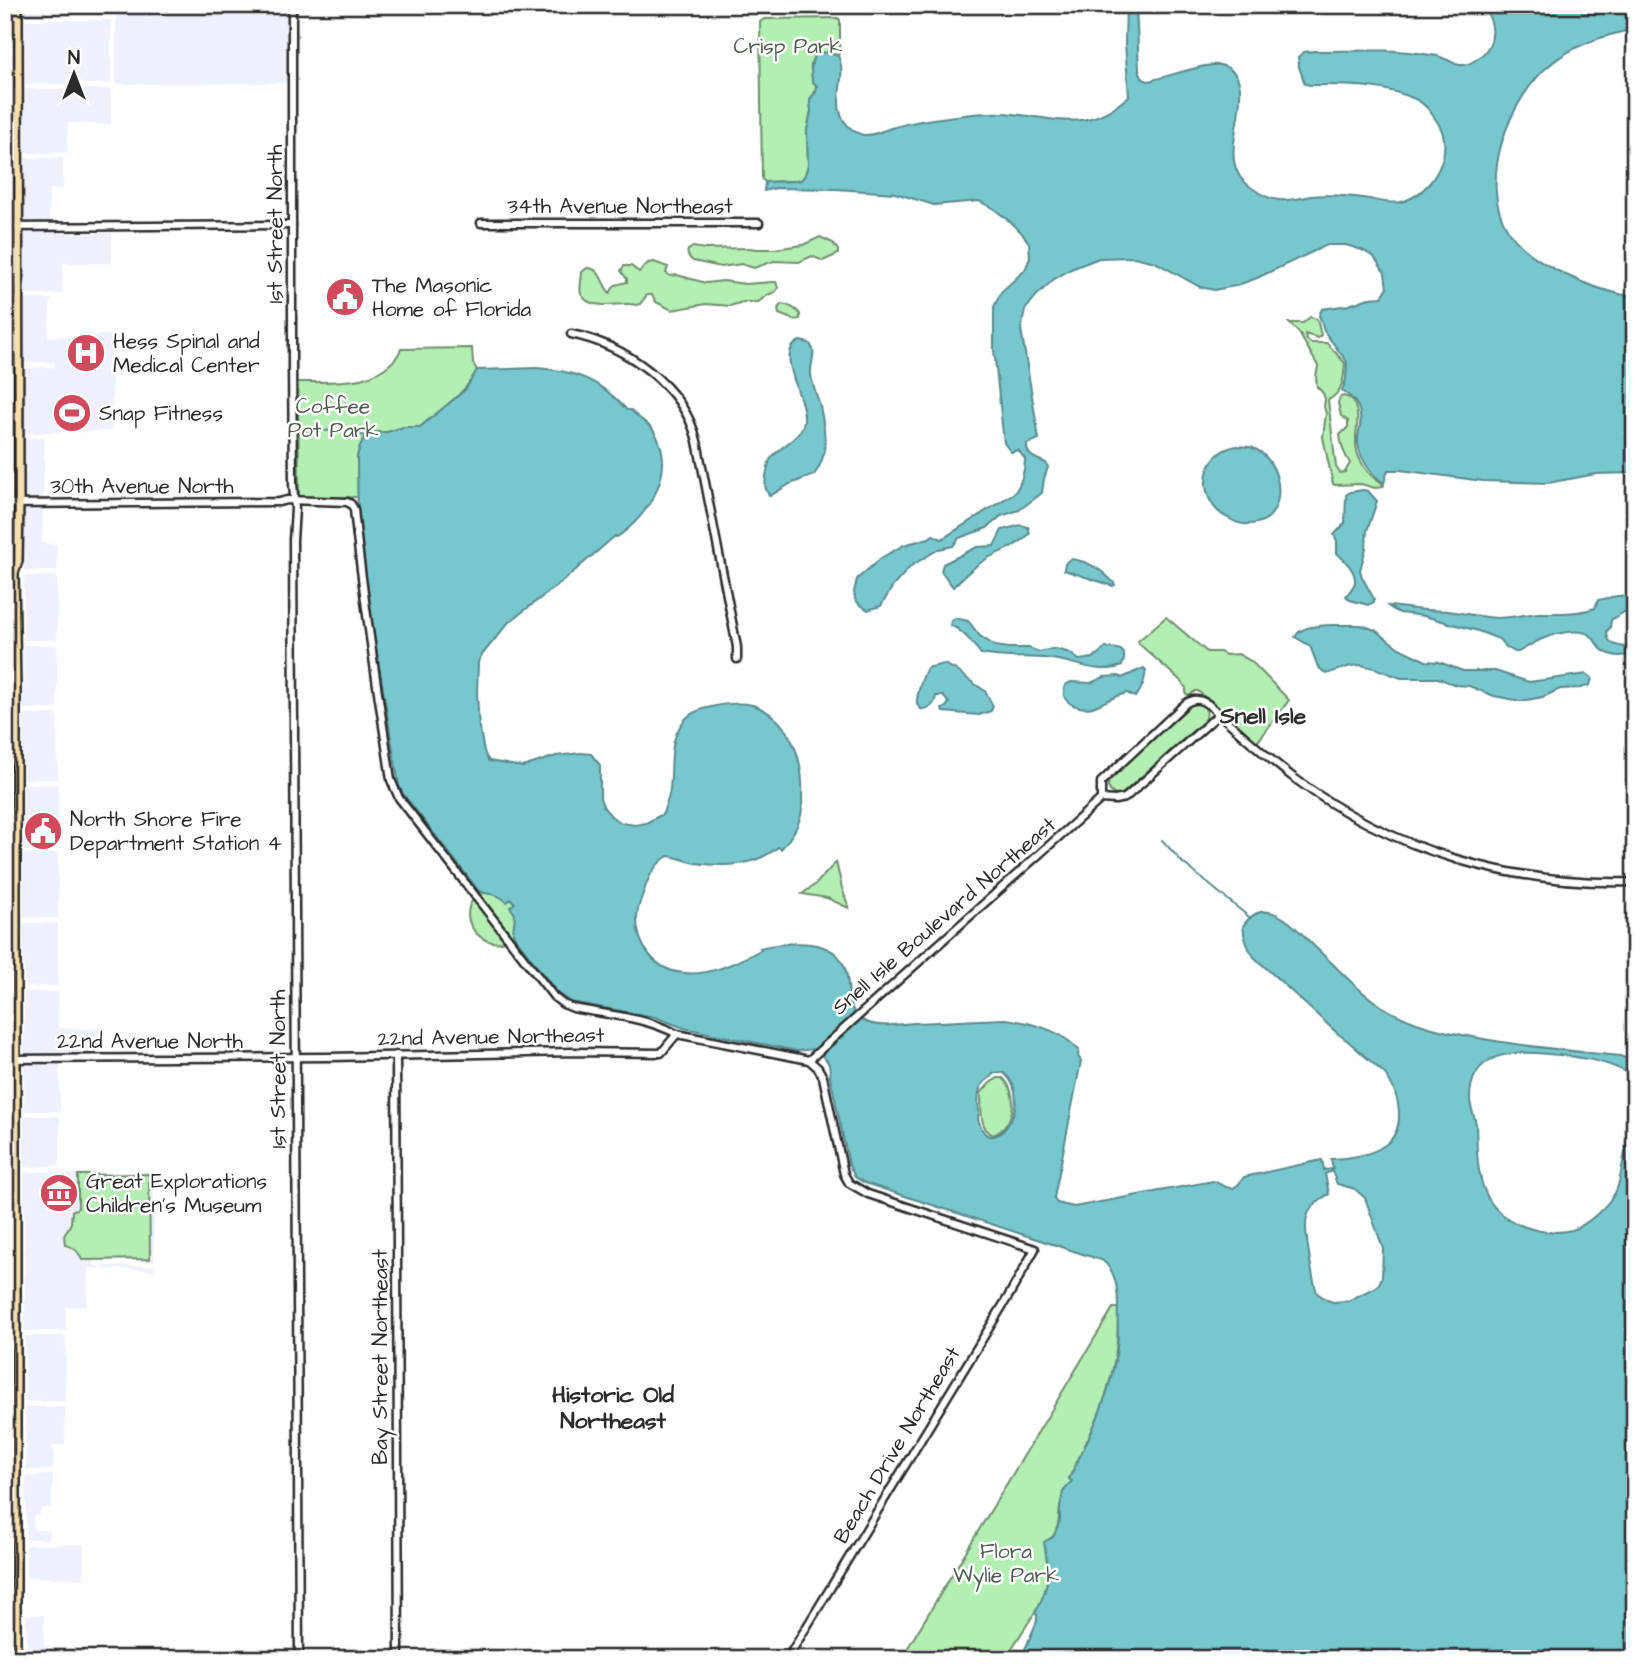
<svg xmlns="http://www.w3.org/2000/svg" width="1640" height="1664" font-family="'Architects Daughter',sans-serif">
	<rect width="100%" height="100%" fill="#fff"/>
	<filter id="ink" filterUnits="userSpaceOnUse"><feTurbulence type="fractalNoise" baseFrequency=".0143" numOctaves="2"/><feDisplacementMap in="SourceGraphic" scale="14" xChannelSelector="R" yChannelSelector="G"/><feConvolveMatrix kernelMatrix="1 2 1 2 8 2 1 2 1" color-interpolation-filters="sRGB"/></filter>
	<g filter="url(#ink)">
		<g fill="#eef1fd">
			<polygon points="25,5 45,5 45,11 47,14 74,14 76,11 76,5 111,5 111,15 25,15"/>
			<polygon points="116,5 290,5 290,83 116,84"/>
			<rect x="25" y="20" width="86" height="64"/>
			<polygon points="25,89 111,89 111,125 68,123 67,153 25,153"/>
			<polygon points="25,158 63,158 63,189 51,189 49,191 49,224 25,224"/>
			<polygon points="25,229 53,229 53,233 112,233 112,263 63,263 62,294 25,294"/>
			<polygon points="25,299 51,299 48,337 112,335 112,431 24,433 24,368 55,367 55,362 24,363"/>
			<polygon points="45,437 43,501 24,502 24,438"/>
			<polygon points="24,507 43,507 42,543 57,544 57,571 24,571"/>
			<polygon points="24,576 57,576 57,640 23,640"/>
			<polygon points="5,645 8,645 9,709 5,709"/>
			<rect x="23" y="645" width="34" height="64"/>
			<polygon points="57,714 58,779 23,779 23,715"/>
			<rect x="5" y="715" width="4" height="64"/>
			<rect x="23" y="784" width="35" height="64"/>
			<polygon points="5,785 8,785 10,853 9,986 5,986"/>
			<rect x="23" y="853" width="35" height="65"/>
			<polygon points="23,923 58,923 58,986 24,987"/>
			<rect x="5" y="992" width="5" height="64"/>
			<polygon points="24,992 58,992 58,1028 101,1029 100,1056 24,1056"/>
			<polygon points="60,1061 60,1111 24,1111 24,1062"/>
			<rect x="5" y="1062" width="5" height="58"/>
			<polygon points="24,1116 60,1116 60,1166 24,1167"/>
			<rect x="5" y="1126" width="5" height="58"/>
			<polygon points="154,1171 154,1261 94,1261 94,1266 154,1266 154,1270 88,1268 87,1306 66,1307 66,1331 25,1331 24,1172 60,1172 61,1175"/>
			<rect x="5" y="1189" width="5" height="120"/>
			<rect x="5" y="1314" width="5" height="43"/>
			<polygon points="25,1336 66,1336 65,1401 25,1402"/>
			<rect x="5" y="1396" width="6" height="55"/>
			<polygon points="25,1407 65,1407 65,1445 54,1445 53,1470 26,1470"/>
			<polygon points="5,1456 11,1456 12,1515 5,1515"/>
			<polygon points="53,1475 51,1508 42,1508 40,1511 40,1515 35,1515 33,1517 33,1528 36,1530 50,1530 49,1539 26,1539 26,1476"/>
			<polygon points="5,1520 12,1520 13,1576 5,1576"/>
			<polygon points="84,1544 84,1579 26,1577 26,1545"/>
			<polygon points="5,1581 13,1581 14,1644 5,1644"/>
			<polygon points="26,1615 44,1615 45,1659 27,1659"/>
		</g>
		<g fill="#b3eeb2" stroke="#6f8c6e" stroke-width="2">
			<path d="M838 18 840 20V50L838 56 832 54H816C800 73 827 81 810 99L811 111 807 131 808 165 805 175 801 180 796 181 765 182 762 179 760 22 764 19Z"/>
			<path d="M820 237 833 243 838 250V254L823 261 812 256 799 262 774 261 754 268 741 264 721 267 693 261C689 258 686 255 688 250L693 247 705 249 748 248 758 249H774L803 245Z"/>
			<path d="M654 262 668 267 666 273 670 276 677 275 706 283 723 281 746 284 772 282H776L778 288 775 292 768 295 758 302H743L730 306 706 304 672 310 656 302 652 295H647C646 296 641 303 640 304 636 306 633 304 629 304 615 303 590 311 581 294 579 288 582 279 582 272L587 268C602 268 601 284 610 293L615 285 627 282V279L621 271 624 266H631L639 272 648 263Z"/>
			<path d="M781 304C788 304 796 309 800 314V319L794 320 779 314 778 309Z"/>
			<path d="M1310 317 1317 319 1321 335 1318 338 1305 334 1306 339 1311 343H1327L1345 363C1344 378 1343 393 1328 400L1336 467 1340 473 1345 472 1350 463C1344 454 1341 447 1340 435L1348 427V421L1341 416 1338 403 1340 397 1344 396 1352 399C1360 415 1357 422 1356 438 1354 458 1368 476 1384 485L1383 487 1375 488 1361 484 1335 485 1333 484 1325 447 1323 437 1326 413 1324 407 1325 399 1323 393 1317 387 1316 377 1318 366 1299 333 1289 323H1303Z"/>
			<path d="M472 348 473 363 477 370C465 395 440 410 420 427H404L387 432H375L363 439 359 449 357 457 358 497 302 498 299 495 298 382C316 382 347 383 364 378 378 374 396 363 401 349Z"/>
			<polygon points="1166,617 1207,652 1220,652 1226,655 1238,654 1251,661 1289,700 1256,744 1198,691 1195,691 1189,696 1186,694 1186,688 1182,682 1139,644 1138,641"/>
			<path d="M1196 703C1205 705 1209 712 1205 720L1122 794C1115 797 1111 794 1108 787L1109 779 1190 706Z"/>
			<polygon points="836,862 842,888 849,908 827,898 802,894 816,884"/>
			<path d="M481 892 496 894 503 898 511 899 515 903C513 910 516 915 515 922 515 927 513 930 514 936 485 959 448 914 481 892Z"/>
			<path d="M998 1078H1003C1019 1093 1015 1127 993 1135 978 1128 982 1108 981 1093L990 1083Z"/>
			<path d="M149 1174 150 1259 82 1260C79 1251 74 1247 65 1245L64 1236 71 1223 72 1211 78 1208V1175Z"/>
			<path d="M1113 1308H1118C1120 1377 1099 1418 1069 1478L1072 1481C1068 1489 1061 1499 1060 1508 1058 1520 1060 1533 1048 1540 1044 1550 1047 1557 1048 1567 1049 1581 1045 1594 1039 1606L1005 1659H901Z"/>
		</g>
		<g fill="#77c8ce" stroke="#59898d" stroke-width="2" fill-rule="evenodd">
			<path d="M1126 5H1136L1139 70 1143 79 1148 81C1164 78 1207 62 1220 65 1263 75 1222 140 1237 171 1240 179 1247 185 1255 190 1262 195 1270 199 1279 200 1290 201 1300 198 1311 196 1330 194 1350 196 1369 199 1379 201 1390 204 1401 202 1429 195 1452 159 1442 131 1440 126 1437 121 1434 117 1429 109 1424 103 1415 99 1383 84 1344 85 1310 85L1305 84 1299 67 1298 57 1304 52 1315 51C1353 51 1392 48 1430 55 1435 55 1441 57 1445 59 1450 60 1455 65 1460 65 1468 66 1474 61 1480 57 1497 43 1496 19 1480 5H1635V29C1605 35 1575 44 1552 63 1509 97 1476 183 1509 232 1533 266 1595 291 1635 297V473L1596 474 1548 483 1483 481 1400 470H1388L1384 483C1372 476 1359 457 1358 443 1357 438 1359 432 1360 427 1362 409 1357 400 1342 391L1346 379 1347 362 1324 331 1319 315 1322 309 1349 305 1369 298 1382 297 1387 288 1385 273 1374 257 1362 250 1346 245H1327L1257 278 1235 286 1214 290 1200 287 1155 262 1134 257 1099 258 1071 269 1053 280 1037 295 1025 310 1021 329 1039 439 1027 444C1026 457 1037 459 1046 463L1048 467 1044 479 1042 493 1019 510 1001 516 987 528 959 538 953 546 939 549 911 566 893 586 881 606 868 610 859 604 855 599 854 592 857 579 881 558 904 545 929 538 933 535 942 539 1014 493C1021 486 1025 469 1025 459L1018 450 1011 452 1004 443 994 350V307L1001 292 1025 270 1030 258 1029 243 1021 232 1008 220 993 208 979 201 934 205 895 193 836 189 776 188 764 191 765 182 796 181 801 180 805 175 808 165 807 131 811 111 810 99 816 92 817 86 812 81C809 59 813 46 838 56 850 79 824 110 854 131 856 132 861 135 864 135 874 136 885 129 895 127 912 122 930 119 948 117 965 115 985 112 1002 113 1054 116 1084 136 1129 96L1125 44Z"/>
			<path d="M800 341 809 343C818 352 810 362 811 374 812 385 817 396 820 406 825 431 830 454 814 475L790 484 770 496C764 490 765 484 766 476 767 471 768 465 770 460 779 445 802 440 804 420 807 399 773 352 800 341Z"/>
			<path d="M537 368C576 371 600 380 627 410H631C638 419 649 423 655 433 677 470 649 516 617 537L615 536 564 580 508 623 481 656 478 663 477 693 479 729C484 738 480 750 489 761L523 767 556 756 581 753 591 754 600 765V798L604 808 612 817 622 823 635 825 646 823 663 814C665 805 669 798 670 789 673 765 668 742 683 722 689 713 701 709 711 707 723 704 747 701 758 707 792 722 804 762 802 797 802 803 803 811 800 818 797 830 789 840 781 849L778 847C754 867 724 867 695 863 686 861 678 857 668 856 656 863 648 878 644 891 641 899 637 908 637 917 636 945 655 971 684 973 711 976 737 962 761 950L760 948C783 943 826 937 841 960 854 978 841 1013 866 1022 880 1028 899 1024 914 1023 945 1022 975 1020 1006 1019 1026 1022 1049 1027 1066 1039 1071 1042 1074 1046 1079 1050L1078 1056 1081 1061 1054 1198 1057 1203 1074 1207 1213 1181C1228 1186 1232 1196 1244 1177L1322 1160 1324 1170 1333 1169 1331 1159C1349 1158 1370 1156 1385 1145 1408 1128 1399 1093 1385 1074L1348 1041 1337 1033 1254 957C1247 947 1244 938 1243 926 1249 917 1258 910 1269 912 1285 914 1304 936 1315 947 1337 967 1357 991 1383 1007 1412 1025 1445 1032 1478 1038 1525 1047 1573 1051 1620 1056L1635 1062V1076C1604 1060 1582 1057 1548 1054 1512 1050 1470 1052 1470 1099 1470 1108 1475 1116 1476 1125 1477 1149 1476 1176 1488 1198 1503 1225 1543 1237 1572 1230 1588 1225 1607 1206 1615 1193 1620 1184 1621 1171 1623 1162 1626 1146 1630 1131 1635 1116V1659H1021L1037 1621V1615L1035 1613C1043 1598 1049 1584 1048 1567 1047 1558 1045 1551 1044 1542L1053 1537 1055 1533 1060 1520V1507L1063 1492 1072 1481 1069 1479C1090 1436 1111 1395 1117 1348 1119 1333 1117 1319 1118 1305 1118 1291 1116 1271 1103 1261 1100 1259 1096 1259 1092 1257L865 1183 855 1177 849 1165 830 1076C831 1061 825 1058 814 1049L797 1051 684 1028 655 1017 571 1002 557 992 514 936 513 933 515 914 510 907 515 903 511 899 507 902C497 892 490 896 479 891L404 795 399 786 363 569 358 523 357 457 360 446 368 434 387 432 404 427H420L465 390 477 370ZM996 1073H1004C1037 1102 991 1164 979 1122 977 1118 979 1116 979 1112 978 1104 977 1092 982 1085 985 1080 989 1080 993 1074ZM1332 1171 1337 1184 1355 1189 1365 1198 1383 1248 1382 1277 1379 1284 1374 1288 1348 1301 1333 1302 1327 1300 1317 1293C1313 1280 1303 1228 1307 1217 1309 1208 1321 1198 1329 1194L1325 1174Z"/>
			<path d="M1237 446C1242 447 1248 446 1253 448 1278 458 1287 498 1269 517 1263 522 1256 524 1249 524 1241 525 1235 522 1228 518 1195 502 1200 451 1237 446Z"/>
			<path d="M1363 490 1368 491 1377 501 1367 531 1366 548 1360 570 1362 577 1374 599V602L1368 605 1350 600 1346 596C1349 592 1354 587 1355 582 1356 570 1344 560 1337 553V541L1334 535 1345 523 1346 495 1350 492Z"/>
			<path d="M1021 525 1028 527 1030 533C1018 547 1003 550 988 558 974 566 964 576 953 587L941 571 943 564 977 547 994 546 1002 530Z"/>
			<path d="M1071 559C1089 561 1102 570 1114 583L1115 585 1113 586 1064 570C1064 565 1066 561 1071 559Z"/>
			<path d="M1617 596H1635V616L1628 612H1624L1611 620 1610 628 1607 631C1607 650 1622 643 1632 650L1631 654C1619 658 1605 656 1597 644 1594 639 1592 635 1586 633 1574 629 1554 634 1542 639 1534 642 1526 648 1518 652H1515L1506 647 1499 639 1478 631 1424 616 1400 613 1395 611 1388 606C1401 607 1414 609 1426 610 1434 611 1441 610 1448 611 1464 613 1480 617 1497 618 1512 618 1526 614 1540 613 1557 613 1579 614 1595 608L1598 600Z"/>
			<path d="M955 618 968 621 980 636 995 646 1009 648H1029L1039 652 1052 649H1056L1070 653 1079 660 1093 658 1105 648C1119 648 1129 649 1122 666 1098 675 1076 662 1052 659 1029 656 1005 659 981 654 972 643 964 631 950 625L951 621Z"/>
			<path d="M1330 625H1361L1367 627 1375 630 1399 648 1426 661 1439 662 1463 671H1495L1529 682 1587 674 1592 678 1590 685 1581 688 1560 689 1543 697 1521 701 1494 696 1469 686 1456 685 1438 678H1401L1374 668 1361 665 1351 666 1326 674 1318 667 1310 646 1295 637C1301 626 1318 626 1330 625Z"/>
			<path d="M944 664 956 670 969 680 985 691 993 706 991 711 979 715 943 712 942 709 946 707 949 703 943 696H936C935 705 930 709 921 709 920 707 918 706 917 704 916 697 923 674 927 668Z"/>
			<path d="M1144 668 1146 670C1145 678 1142 691 1135 697L1127 693C1114 696 1106 702 1095 706 1086 710 1068 707 1064 696 1063 694 1065 688 1065 685L1071 682 1091 683 1104 677 1119 676 1122 678Z"/>
		</g>
		<g fill="none" stroke-linecap="round" stroke-linejoin="round">
			<g stroke="#59898d" stroke-width="2">
				<polyline points="298,430 343,431 365,436"/>
				<polyline points="1162,840 1183,863 1249,917"/>
			</g>
			<g stroke="#2b2b2b" stroke-width="11">
				<g id="secondary">
					<polyline points="292,5 292,363 293,484 295,509 293,540 299,1659"/>
					<polyline points="481,223 759,223"/>
					<polyline points="5,227 292,225"/>
					<path d="M571 334C625 345 683 385 697 441L737 647V659"/>
					<path d="M5 504 279 502 287 500 347 502 351 504 354 509C363 600 378 690 391 780L399 798 554 997 563 1004 573 1008C608 1015 645 1017 677 1034L809 1060 818 1068 823 1077 844 1174 849 1183 868 1194 1035 1249 1008 1297 787 1659"/>
					<path d="M1101 799V782L1185 704C1194 698 1200 699 1208 704 1236 729 1264 755 1294 778 1392 851 1513 886 1635 882"/>
					<polyline points="396,1055 399,1659"/>
					<polyline points="5,1059 330,1057 573,1052 661,1053 677,1034"/>
					<polyline points="809,1060 1101,799 1115,800 1125,798 1219,714"/>
				</g>
			</g>
			<g stroke="#2b2b2b" stroke-width="12">
				<g id="primary">
					<polyline points="8,5 9,504 10,561 14,573 16,688 16,1659"/>
					<polyline points="12,92 13,125"/>
					<polyline points="8,297 13,301 14,322 18,329"/>
					<polyline points="14,573 18,561 19,504 18,5"/>
				</g>
			</g>
			<use href="#secondary" stroke="#fff" stroke-width="6"/>
			<use href="#primary" stroke="#f8deab" stroke-width="7"/>
		</g>
	</g>
	<defs>
		<g id="civic-disc" transform="scale(2.0125)"><circle r="9.5" fill="#d1495b" stroke="#fff"/><path d="M-.6-6.5H3V-4.5H.6V-3L4-1V1h2V6H-6V1h2V-1L-.6-3ZM-1.2 2.5V6h2.4V2.5Z" fill="#fff"/></g>
		<g id="hospital-disc" transform="scale(2.0125)"><circle r="9.5" fill="#d1495b" stroke="#fff"/><path d="M-5-5h3v3.5h4V-5h3V5h-3V1.5h-4V5h-3Z" fill="#fff"/></g>
		<g id="stadium-disc" transform="scale(2.0125)"><circle r="9.5" fill="#d1495b" stroke="#fff"/><path d="M0-5a6.5 5 0 1 0 0 10a6.5 5 0 1 0 0-10ZM-3.5-1.8h7v3.6h-7Z" fill="#fff"/></g>
		<g id="museum-disc" transform="scale(2.0125)"><circle r="9.5" fill="#d1495b" stroke="#fff"/><path d="M0-6L6-3V-2H-6V-3ZM-5-1h2V3h-2ZM-1-1h2V3h-2ZM3-1h2V3H3ZM-6 4H6V6H-6Z" fill="#fff"/></g>
	</defs>
	<g fill-rule="evenodd">
		<use href="#civic-disc" x="345" y="297"/>
		<use href="#hospital-disc" x="86" y="353"/>
		<use href="#stadium-disc" x="72" y="413"/>
		<use href="#civic-disc" x="43" y="831"/>
		<use href="#museum-disc" x="59" y="1193"/>
	</g>
	<g text-anchor="middle" dominant-baseline="central" stroke-width="5" stroke-linejoin="round" paint-order="stroke">
		<g font-size="21" fill="#4d5c4d" stroke="#fff">
			<text x="788" y="46">Crisp Park</text>
			<text x="333" y="406">Coffee<tspan x="333" dy="24">Pot Park</tspan></text>
			<text x="1006" y="1551">Flora<tspan x="1006" dy="24">Wylie Park</tspan></text>
		</g>
		<g font-size="21" fill="#2b2b2b" stroke="#fff">
			<text x="620" y="206">34th Avenue Northeast</text>
			<text transform="translate(275 224) rotate(-90)">1st Street North</text>
			<text x="142" y="486">30th Avenue North</text>
			<text transform="translate(944 916) rotate(-41)">Snell Isle Boulevard Northeast</text>
			<text transform="translate(491 1037) rotate(-1)">22nd Avenue Northeast</text>
			<text x="150" y="1041">22nd Avenue North</text>
			<text transform="translate(278 1069) rotate(-90)">1st Street North</text>
			<text transform="translate(380 1357) rotate(-90)">Bay Street Northeast</text>
			<text transform="translate(897 1445) rotate(-59)">Beach Drive Northeast</text>
		</g>
		<g font-size="21" fill="#2b2b2b" stroke="#fff" text-anchor="start">
			<text x="372" y="285">The Masonic<tspan x="372" dy="24">Home of Florida</tspan></text>
			<text x="113" y="341">Hess Spinal and<tspan x="113" dy="24">Medical Center</tspan></text>
			<text x="99" y="413">Snap Fitness</text>
			<text x="70" y="819">North Shore Fire<tspan x="70" dy="24">Department Station 4</tspan></text>
			<text x="86" y="1181">Great Explorations<tspan x="86" dy="24">Children's Museum</tspan></text>
		</g>
		<g font-size="23" font-weight="bold" fill="#2b2b2b" stroke="#fff">
			<text x="1263" y="716">Snell Isle</text>
			<text x="613" y="1395">Historic Old<tspan x="613" dy="26">Northeast</tspan></text>
		</g>
	</g>
	<rect width="1640" height="1664" fill="none" stroke="#fff" stroke-width="28"/>
	<rect x="14" y="14" width="1612" height="1636" fill="none" stroke="#2b2b2b" stroke-width="2.5" filter="url(#ink)"/>
	<g transform="translate(74 74)" stroke="#ffffff" stroke-width="5" paint-order="stroke">
	<path d="M0-5L12 26L0 18L-12 26Z" fill="#2b2b2b"/>
	<text y="-10" font-size="19" font-weight="bold" text-anchor="middle" fill="#2b2b2b">N</text>
	</g>
</svg>
